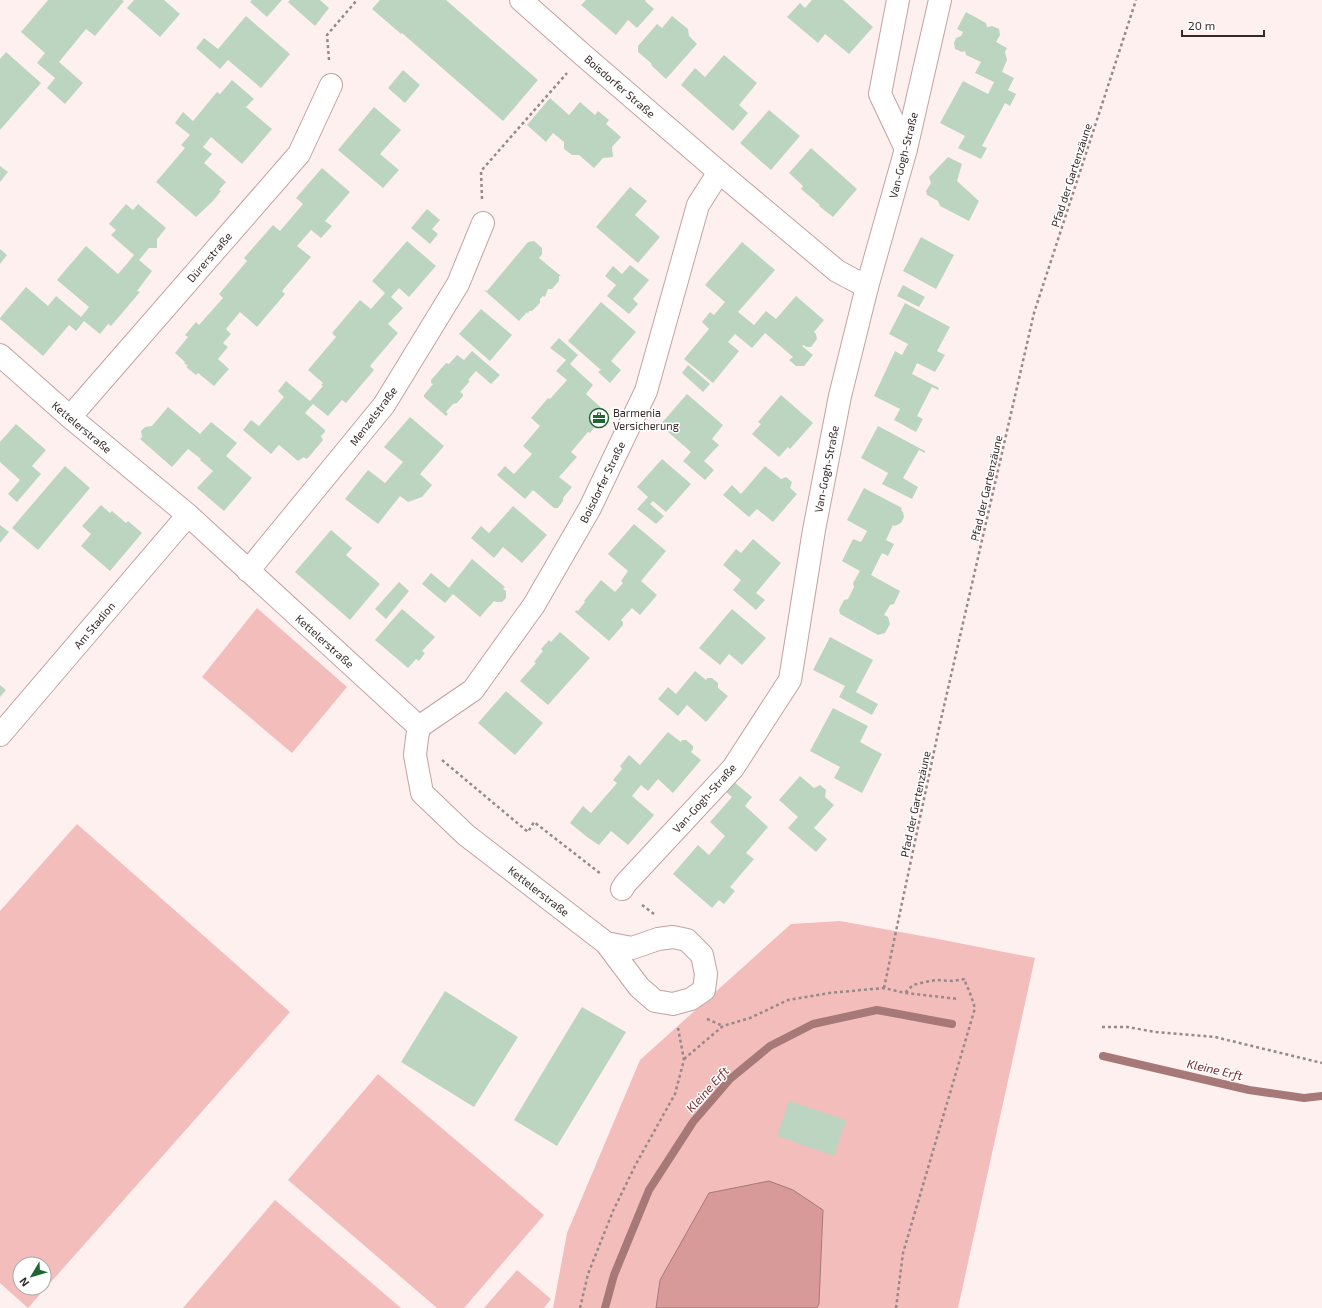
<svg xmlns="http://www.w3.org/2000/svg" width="1322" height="1308" font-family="'Exo 2',sans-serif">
	<rect width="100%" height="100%" fill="#fff0f0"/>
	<g fill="#f3bdbc" fill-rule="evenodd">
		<polygon points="257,608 347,687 292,753 202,677"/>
		<path d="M77 824 290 1012 28 1308 0 1283V911ZM20 1264H44V1288H20Z"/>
		<polygon points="840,921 933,938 1035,958 958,1308 817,1308 819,1304 823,1210 660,1279 656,1308 553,1308 567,1233 640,1060 791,924"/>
		<polygon points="378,1074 544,1215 464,1308 437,1308 288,1180"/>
		<polygon points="275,1200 401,1308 183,1308"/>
		<polygon points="517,1270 551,1299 544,1308 484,1308"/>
	</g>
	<polygon fill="#d79a99" stroke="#a67877" points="769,1181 793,1190 823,1210 819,1304 817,1308 656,1308 660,1280 709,1193"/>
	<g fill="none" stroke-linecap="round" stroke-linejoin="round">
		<g stroke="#a67877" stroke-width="8">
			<polyline points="1103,1056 1249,1090 1304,1098 1322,1096"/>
			<polyline points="605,1308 614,1275 649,1190 693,1122 730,1079 770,1046 813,1024 877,1010 952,1024"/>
		</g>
	</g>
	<g fill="#bcd5c0">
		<polygon points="48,0 122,0 124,1 95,36 86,29 59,62 83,83 65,104 47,88 55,78 37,63 45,53 21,32"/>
		<polygon points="134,0 164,0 180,14 160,37 127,8"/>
		<polygon points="252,0 282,0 267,17 250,2"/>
		<polygon points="290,0 320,0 329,8 315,26 288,2"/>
		<polygon points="380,0 446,0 538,80 503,121 402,33 401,34 400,33 372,9"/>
		<polygon points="586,0 646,0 645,1 654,9 637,28 628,20 616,35 581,5"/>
		<polygon points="812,0 843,0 873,27 849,54 825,34 818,43 787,17 800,3 805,8"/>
		<polygon points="966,12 986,23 987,27 992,26 999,29 1000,35 996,42 1007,48 1005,52 1007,60 1002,72 1014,78 1008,90 1016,94 1010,106 1005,103 982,146 987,148 981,159 958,148 965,136 940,123 963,81 988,94 994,82 975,73 981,62 966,55 965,51 962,52 955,49 954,43 956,38 961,36 963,32 957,29"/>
		<polygon points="246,16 290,54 261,88 228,60 220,69 196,48 204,38 218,49"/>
		<polygon points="672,16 688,29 689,36 697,44 666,79 652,66 651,63 638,52 638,46 657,24 662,28"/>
		<polygon points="6,52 41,83 0,130 0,59"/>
		<polygon points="724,55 757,83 739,105 748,113 733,131 681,85 695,68 705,77"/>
		<polygon points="403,70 420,85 405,103 388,88"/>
		<polygon points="232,80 254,99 246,107 272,129 242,164 211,137 203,147 212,154 204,163 226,182 219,190 221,191 213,201 196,217 156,182 185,148 181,145 190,135 175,123 183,112 193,121 217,92 220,94"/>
		<polygon points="550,98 569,115 580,102 595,115 598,111 609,120 606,124 621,137 612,147 613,157 603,158 594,168 579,155 572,155 564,149 564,142 553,133 546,142 527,125"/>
		<polygon points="374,107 401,130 380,154 399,170 383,188 338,150"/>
		<polygon points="769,110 800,136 771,170 740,143"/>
		<polygon points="811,148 857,189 833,217 819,206 820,205 801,189 803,186 789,173"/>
		<polygon points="948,157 962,164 957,181 979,201 969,221 940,206 938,201 927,195 926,191 931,183 929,177"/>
		<polygon points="0,166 8,172 0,182"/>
		<polygon points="322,168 350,192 325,221 332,226 321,238 311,230 297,246 311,257 282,291 285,294 257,327 240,312 226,329 231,334 223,343 228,347 218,359 229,369 214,386 198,373 196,375 186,367 188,366 184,363 185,362 175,353 188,337 185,335 196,322 199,325 223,298 219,294 247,261 244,258 273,225 280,231 303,204 296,198"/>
		<polygon points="630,187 647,201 635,215 660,237 638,263 596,227"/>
		<polygon points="126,204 133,210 138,204 166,228 157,239 157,248 149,248 139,260 152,271 137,291 140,292 111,326 108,324 100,334 84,321 76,331 69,325 43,356 0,319 0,318 26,287 48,306 56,296 81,317 89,307 57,280 86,246 118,274 126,265 134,255 111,235 116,230 109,224"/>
		<polygon points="427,209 440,220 432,229 438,234 430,244 411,228"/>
		<polygon points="921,237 954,255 936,289 903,271"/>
		<polygon points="407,241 436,266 409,297 399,288 391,297 403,308 388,324 398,333 370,366 374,370 346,403 342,400 328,416 313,404 305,413 325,430 325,432 321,436 323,440 308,458 306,459 304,457 298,461 279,445 271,454 243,430 251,420 259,426 284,397 278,391 286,381 310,401 323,386 321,385 323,383 308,370 336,337 332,333 360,300 371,309 385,293 372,281"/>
		<polygon points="534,241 542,248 542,254 539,258 561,276 559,276 559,281 552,289 548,289 545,297 543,296 540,299 540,303 532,311 529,311 528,314 527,312 519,321 484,290 487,291 528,242"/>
		<polygon points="742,242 775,270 738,312 754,325 766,311 776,319 796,296 824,320 814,332 816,334 817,339 811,347 806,347 804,345 802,346 813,355 804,366 796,366 789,360 793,357 765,333 752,348 735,334 728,342 739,351 713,383 684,359 709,329 702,322 710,312 714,315 725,302 705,285"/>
		<polygon points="0,249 7,255 0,264"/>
		<polygon points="630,265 649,280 633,299 638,304 629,314 607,296 616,285 605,276 613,266 622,274"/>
		<polygon points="903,285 925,297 919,307 897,296"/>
		<polygon points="601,302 636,332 611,361 621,370 610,383 598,372 601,370 568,341"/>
		<polygon points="905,303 950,327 937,351 945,355 935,372 917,363 912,374 939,388 938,390 932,387 917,416 923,419 916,432 894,420 900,409 874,396 895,351 902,355 908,344 889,334"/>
		<polygon points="481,309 512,335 490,361 459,334"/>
		<polygon points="559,338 578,355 570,364 593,385 586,394 607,413 607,416 601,423 598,423 590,433 588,432 571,452 577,457 559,477 572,487 563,498 563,501 558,508 554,508 533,490 525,499 497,475 505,466 514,474 532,454 523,446 540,426 531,418 548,398 550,399 567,380 556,371 566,360 550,348"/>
		<polygon points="472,351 500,375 491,384 476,371 468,380 470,381 460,392 463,394 463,396 457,403 453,404 446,412 448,414 446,416 424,397 424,395 433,384 431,383 431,380 446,363 449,364 457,355 464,360"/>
		<polygon points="688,365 710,384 703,392 682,373"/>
		<polygon points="687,394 723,425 712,439 719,445 704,461 714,470 705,480 683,461 691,452 660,425"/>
		<polygon points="781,395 813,423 790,449 788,447 779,457 752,434 761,424 758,422"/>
		<polygon points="168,407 200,434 211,422 237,443 226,456 252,478 224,511 197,488 213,471 200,460 201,459 188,449 172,467 140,439 142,437 141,431 145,427 152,426"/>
		<polygon points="410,417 444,446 420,474 432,485 422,497 408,502 400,496 378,524 345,499 368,470 385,483 403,462 384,447"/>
		<polygon points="16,424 46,450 32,466 41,474 17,502 8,494 20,480 0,462 0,442"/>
		<polygon points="878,426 925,451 925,453 919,450 903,478 918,487 912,499 882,484 888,473 861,458"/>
		<polygon points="662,459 691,484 666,512 653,501 650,504 664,516 656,524 637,509 648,497 637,487"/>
		<polygon points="65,466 90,488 38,550 12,528"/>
		<polygon points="765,466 781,479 786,477 792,482 790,488 797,494 773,522 757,509 749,517 723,495 732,485 741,494"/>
		<polygon points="864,488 902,508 901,510 903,512 904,517 901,523 895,526 893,525 886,540 894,544 888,556 882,553 871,575 900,591 894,604 890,605 884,615 888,617 890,624 885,633 878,635 840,614 839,610 844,600 848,599 854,587 853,583 860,571 842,561 853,539 861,542 867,531 847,520"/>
		<polygon points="101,505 110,513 112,511 126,523 128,521 142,533 110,571 81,546 91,534 82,526"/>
		<polygon points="513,506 547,535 522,563 503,547 494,558 471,538 481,526 489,533"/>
		<polygon points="634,524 666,551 641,581 657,595 640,615 632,608 621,620 623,622 623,625 609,641 575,612 576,610 578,611 585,602 584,601 601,580 615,592 623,583 621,581 628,571 608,554"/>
		<polygon points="0,525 9,532 0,543"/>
		<polygon points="331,530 352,548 346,555 380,584 350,620 295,572"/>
		<polygon points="753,539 781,563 756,593 765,600 756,610 733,590 741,580 723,565 736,549 741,553"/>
		<polygon points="472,559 505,587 503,589 506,591 506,598 502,602 496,602 494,601 480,617 453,594 445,603 422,584 431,573 449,588"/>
		<polygon points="399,582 409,591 386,619 375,609"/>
		<polygon points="402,609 435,637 422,651 425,653 419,661 416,659 408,668 375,640"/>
		<polygon points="732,609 766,638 742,665 729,654 720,665 699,648"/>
		<polygon points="560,632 590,658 548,705 520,681 536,663 534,662 543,651 541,649 549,640 551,642"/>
		<polygon points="830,637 873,660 856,692 878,704 872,715 839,697 845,686 813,670"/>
		<polygon points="695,671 706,680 707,678 712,678 718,683 718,688 728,696 706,722 687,705 678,716 658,699 668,687 676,694"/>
		<polygon points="0,685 6,690 0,697"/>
		<polygon points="506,691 543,723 515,755 478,723"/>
		<polygon points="833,708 868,726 860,742 882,754 862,793 834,778 840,767 810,751"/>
		<polygon points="668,732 681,742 682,740 686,740 693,746 693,749 691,752 701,760 673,793 658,779 648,791 641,785 632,796 654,815 628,845 611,831 599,845 587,837 570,823 583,806 591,813 617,783 613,780 622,769 620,766 629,755 640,765"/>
		<polygon points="800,776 814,788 820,785 826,790 825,797 834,805 814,828 827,839 816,852 788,828 798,817 779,800"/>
		<polygon points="733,781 752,797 745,806 768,827 746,853 754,859 730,887 735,891 724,904 719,900 712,908 673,874 698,845 709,855 725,836 710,822 732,797 725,791"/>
		<polygon points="445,991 518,1037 474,1107 401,1062"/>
		<polygon points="582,1007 626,1032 557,1146 514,1120"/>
		<polygon points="789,1101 846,1120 834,1156 777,1136"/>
	</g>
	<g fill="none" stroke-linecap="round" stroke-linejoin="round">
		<g stroke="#c3a2a1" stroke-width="24">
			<g id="minor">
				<polyline points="521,0 583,55 719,172 837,271 867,287"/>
				<polyline points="898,0 880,94 906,149"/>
				<polyline points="0,355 70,417 188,515 419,727 417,738 415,755 422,793 466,835 606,943 639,987 655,1001 673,1004 691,999 704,990 706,974 702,955 687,940 673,937 658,939 632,948 606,943"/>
				<polyline points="70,417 299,154 331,85"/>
				<polyline points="248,571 384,405 458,284 483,223"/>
				<polyline points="419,727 473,690 534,605 590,508 646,391 698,205 719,172"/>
				<polyline points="0,735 188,515"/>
				<polyline points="622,889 625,884 733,768 790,680 814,530 840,396 867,287 906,149 940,0"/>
			</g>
		</g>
		<g stroke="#978989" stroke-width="2.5" stroke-dasharray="3 3" stroke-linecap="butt">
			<polyline points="329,60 327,35 357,0"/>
			<polyline points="482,199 481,171 567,73"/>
			<polyline points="442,760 528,832 534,822 601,874"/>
			<polyline points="642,905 654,914"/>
			<polyline points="884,988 939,728 1034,313 1136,0"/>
			<polyline points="707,1019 723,1026"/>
			<polyline points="1102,1027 1127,1027 1156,1032 1215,1037 1322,1063"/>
			<polyline points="684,1059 723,1026 750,1018 788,1000 829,993 884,988 905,993 959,999"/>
			<polyline points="580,1308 588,1274 613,1211 636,1164 675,1094 684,1060 678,1028"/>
			<polyline points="896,1308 903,1253 975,1008 969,990 966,985 965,979 952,981 937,980 925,982 913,985 905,993"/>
		</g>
		<use href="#minor" stroke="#fff" stroke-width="22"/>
	</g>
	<defs>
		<g id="office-ring" transform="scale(1)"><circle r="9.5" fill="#fff" stroke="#206633" stroke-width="1.5"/><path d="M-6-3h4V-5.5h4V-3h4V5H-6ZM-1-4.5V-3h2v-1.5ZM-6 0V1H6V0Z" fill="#206633"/></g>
	</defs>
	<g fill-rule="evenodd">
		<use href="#office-ring" x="599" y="418"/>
	</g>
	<g text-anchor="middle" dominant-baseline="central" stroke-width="3" stroke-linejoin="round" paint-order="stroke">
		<g font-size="11" fill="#352828" stroke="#fff">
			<text transform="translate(620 86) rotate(41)">Boisdorfer Straße</text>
			<text transform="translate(903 155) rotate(-76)">Van-Gogh-Straße</text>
			<text transform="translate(1071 175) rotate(-72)">Pfad der Gartenzäune</text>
			<text transform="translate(209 257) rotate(-49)">Dürerstraße</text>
			<text transform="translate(373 416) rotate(-53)">Menzelstraße</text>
			<text transform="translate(82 427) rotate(40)">Kettelerstraße</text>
			<text transform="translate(826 469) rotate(-79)">Van-Gogh-Straße</text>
			<text transform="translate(602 482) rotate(-64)">Boisdorfer Straße</text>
			<text transform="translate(986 488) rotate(-77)">Pfad der Gartenzäune</text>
			<text transform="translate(94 625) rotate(-50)">Am Stadion</text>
			<text transform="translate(325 641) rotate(42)">Kettelerstraße</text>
			<text transform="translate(704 798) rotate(-48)">Van-Gogh-Straße</text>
			<text transform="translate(915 804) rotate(-78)">Pfad der Gartenzäune</text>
			<text transform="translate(539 891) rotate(38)">Kettelerstraße</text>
		</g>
		<g font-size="11" fill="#352828" stroke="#fff" text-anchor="start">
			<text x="613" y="412">Barmenia<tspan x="613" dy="13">Versicherung</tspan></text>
		</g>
		<g font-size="12" font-style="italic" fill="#782e31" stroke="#fff">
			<text transform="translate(1215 1069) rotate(13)">Kleine Erft</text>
			<text transform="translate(707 1089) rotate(-48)">Kleine Erft</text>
		</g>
	</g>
	<g transform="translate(32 1276) rotate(232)"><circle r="19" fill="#ffffff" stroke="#aea9a9"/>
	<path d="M0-3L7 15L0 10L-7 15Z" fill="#206633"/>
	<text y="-6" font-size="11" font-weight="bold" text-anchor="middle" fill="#352828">N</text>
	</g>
	<path d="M1182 30v6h82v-6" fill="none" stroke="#352828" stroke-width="2"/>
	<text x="1188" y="30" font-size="12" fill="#352828" stroke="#ffffff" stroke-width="3" paint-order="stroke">20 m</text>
</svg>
